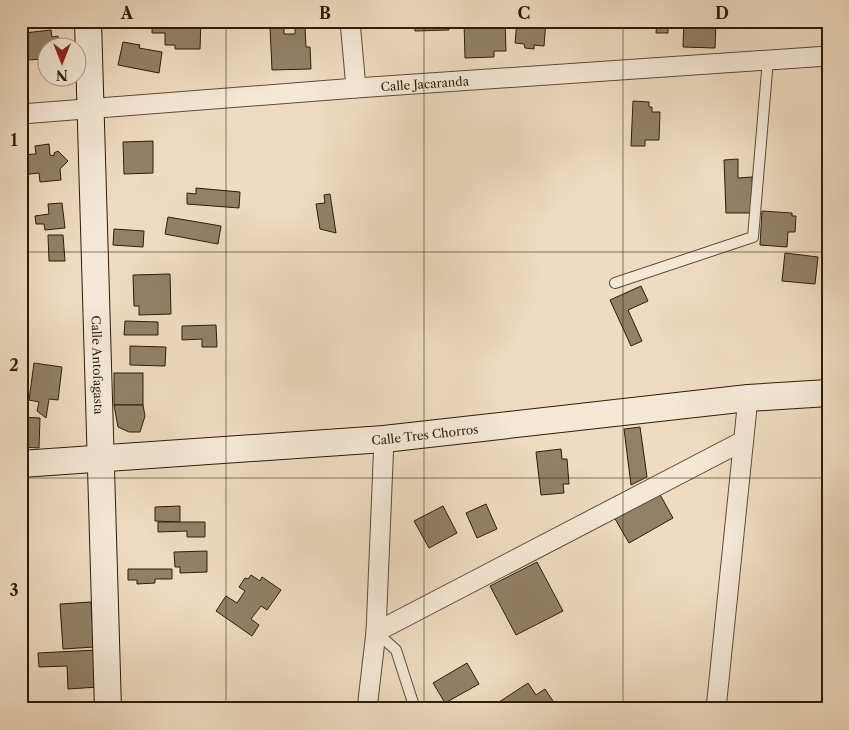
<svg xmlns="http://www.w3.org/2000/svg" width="849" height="730" font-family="'Libre Caslon Text',serif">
	<rect width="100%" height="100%" fill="#efdbc1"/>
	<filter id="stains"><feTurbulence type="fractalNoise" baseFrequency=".004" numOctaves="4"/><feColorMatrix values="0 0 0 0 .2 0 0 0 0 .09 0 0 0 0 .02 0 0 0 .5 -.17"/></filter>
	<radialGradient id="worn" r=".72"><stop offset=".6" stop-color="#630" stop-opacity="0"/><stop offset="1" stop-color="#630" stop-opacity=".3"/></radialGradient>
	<g fill="#928067" stroke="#2e1d05">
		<polygon points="152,21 201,21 200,49 175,49 175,45 165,45 165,33 152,33"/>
		<polygon points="415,21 448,21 449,30 415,31"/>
		<polygon points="464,21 505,21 506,51 494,51 494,57 465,58"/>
		<polygon points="517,21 546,21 544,46 534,45 534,49 525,48 524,44 515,43"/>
		<polygon points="657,21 668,21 668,33 656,33"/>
		<polygon points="684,21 716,21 715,48 683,47"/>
		<polygon points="284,26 284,34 295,34 295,27 305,27 306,47 310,47 311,69 272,70 270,27"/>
		<polygon points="51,30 52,37 58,36 59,48 48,48 48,53 46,53 46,59 26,60 24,33"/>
		<polygon points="123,42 140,45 139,48 162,52 159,73 118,65"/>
		<polygon points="633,101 649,102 649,107 652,107 652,112 660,112 659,140 645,140 645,146 631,146"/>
		<polygon points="153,141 153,173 124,174 123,142"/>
		<polygon points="49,144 50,155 54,156 54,153 58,151 68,161 60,169 61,180 40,182 39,173 21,175 21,155 36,154 35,146"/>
		<polygon points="738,159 738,178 752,177 753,213 726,213 724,160"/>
		<polygon points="196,188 240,192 239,208 187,204 187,193 196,194"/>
		<polygon points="330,194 336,233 320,229 316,204 325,203 324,195"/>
		<polygon points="62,203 65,228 45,230 44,224 36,224 35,216 49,214 48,204"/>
		<polygon points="762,211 792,213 792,216 796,216 795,232 788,232 787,247 760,245"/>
		<polygon points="168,217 221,226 218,244 165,234"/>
		<polygon points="114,229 144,231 143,247 113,245"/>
		<polygon points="48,235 63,235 65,261 49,261"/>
		<polygon points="785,253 818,257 815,284 782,281"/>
		<polygon points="170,274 171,314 139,315 139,306 134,306 133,275"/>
		<polygon points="641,286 648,301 628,310 642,341 631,346 610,300"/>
		<polygon points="125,321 158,322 158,335 124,335"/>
		<polygon points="216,325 217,347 202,347 202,339 182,340 182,326"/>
		<polygon points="130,346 166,347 165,366 130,365"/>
		<polygon points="34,363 62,367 58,400 49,399 46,418 37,411 39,402 29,400"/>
		<rect x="114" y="373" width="29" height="32"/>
		<polygon points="114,405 143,405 145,416 140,432 129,432 118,427"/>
		<polygon points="21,417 40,418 39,448 21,447"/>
		<polygon points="640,427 647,477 631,485 624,429"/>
		<polygon points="561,449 562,459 567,459 569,484 563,484 564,493 541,495 536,452"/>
		<polygon points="658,491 673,518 629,543 614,517"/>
		<polygon points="486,504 497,529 477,538 466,513"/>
		<polygon points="180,506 180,522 155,521 155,507"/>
		<polygon points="443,506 457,533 429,548 414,521"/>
		<polygon points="158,522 205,522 205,537 187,537 187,531 158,532"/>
		<polygon points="207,551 207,572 180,573 180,567 175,567 174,552"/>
		<polygon points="537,562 563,611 516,635 490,586"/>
		<polygon points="128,569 172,569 172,579 155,579 155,583 137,584 137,580 128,580"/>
		<polygon points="251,575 260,581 262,577 281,590 267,610 261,606 251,619 259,625 252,636 216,611 226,596 237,603 245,591 239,587 245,578 248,579"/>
		<polygon points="91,602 94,647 63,649 60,604"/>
		<polygon points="97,650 99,687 68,689 67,666 39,667 38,653"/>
		<polygon points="467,663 479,684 445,703 433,683"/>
		<polygon points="528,683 536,695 545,689 555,704 547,709 495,709 493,706"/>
		<polygon points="406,702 409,709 393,709 392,707"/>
	</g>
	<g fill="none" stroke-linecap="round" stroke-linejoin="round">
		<g stroke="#5e4c34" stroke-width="12">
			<g id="lane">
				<polyline points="615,283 753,237 768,59"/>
				<polyline points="376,632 396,650 415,709"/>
			</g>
		</g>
		<g stroke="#5e4c34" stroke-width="21">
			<g id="street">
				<polyline points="350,21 356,88"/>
				<path id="s1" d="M21 114 356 88 828 56"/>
				<polyline points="376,632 743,441"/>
				<polyline points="367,709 376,632 384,439"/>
				<polyline points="716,709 748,398"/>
			</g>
		</g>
		<g stroke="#2e1d05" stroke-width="28">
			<g id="secondary">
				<path id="s2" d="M88 21 108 709"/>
				<path id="s3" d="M21 464 384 439 748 398 828 393"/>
			</g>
		</g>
		<use href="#lane" stroke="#f5e8d7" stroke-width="10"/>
		<use href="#street" stroke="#f5e8d7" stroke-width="19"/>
		<use href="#secondary" stroke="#f5e8d7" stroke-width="26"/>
	</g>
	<path fill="none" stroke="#2e1d05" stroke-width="1" stroke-opacity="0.55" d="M226 21V709M424 21V709M623 21V709M21 252H828M21 478H828"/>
	<g text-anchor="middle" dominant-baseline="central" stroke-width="4.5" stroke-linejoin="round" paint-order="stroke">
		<g font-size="12" fill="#2e1d05" stroke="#f5e8d7">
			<text stroke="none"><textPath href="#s1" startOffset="405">Calle Jacaranda</textPath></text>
			<text stroke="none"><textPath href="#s2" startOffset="344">Calle Antofagasta</textPath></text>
			<text stroke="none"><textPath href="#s3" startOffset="405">Calle Tres Chorros</textPath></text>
		</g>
	</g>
	<rect width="849" height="730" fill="none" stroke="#efdbc1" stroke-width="55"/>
	<g transform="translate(62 62) rotate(180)"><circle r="24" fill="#f5e8d7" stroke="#a59783"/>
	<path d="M0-4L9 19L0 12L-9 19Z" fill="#8f2418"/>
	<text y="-8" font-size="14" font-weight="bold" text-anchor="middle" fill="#2e1d05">N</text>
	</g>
	<rect x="28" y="28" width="794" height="674" fill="none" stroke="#2e1d05" stroke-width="2"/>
	<g font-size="16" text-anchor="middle" font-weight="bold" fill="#2e1d05">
		<text x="127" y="19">A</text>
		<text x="325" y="19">B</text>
		<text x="524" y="19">C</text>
		<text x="722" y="19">D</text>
		<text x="14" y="146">1</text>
		<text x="14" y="371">2</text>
		<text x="14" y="596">3</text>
	</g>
	<rect width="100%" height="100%" filter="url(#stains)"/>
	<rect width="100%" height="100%" fill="url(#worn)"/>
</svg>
